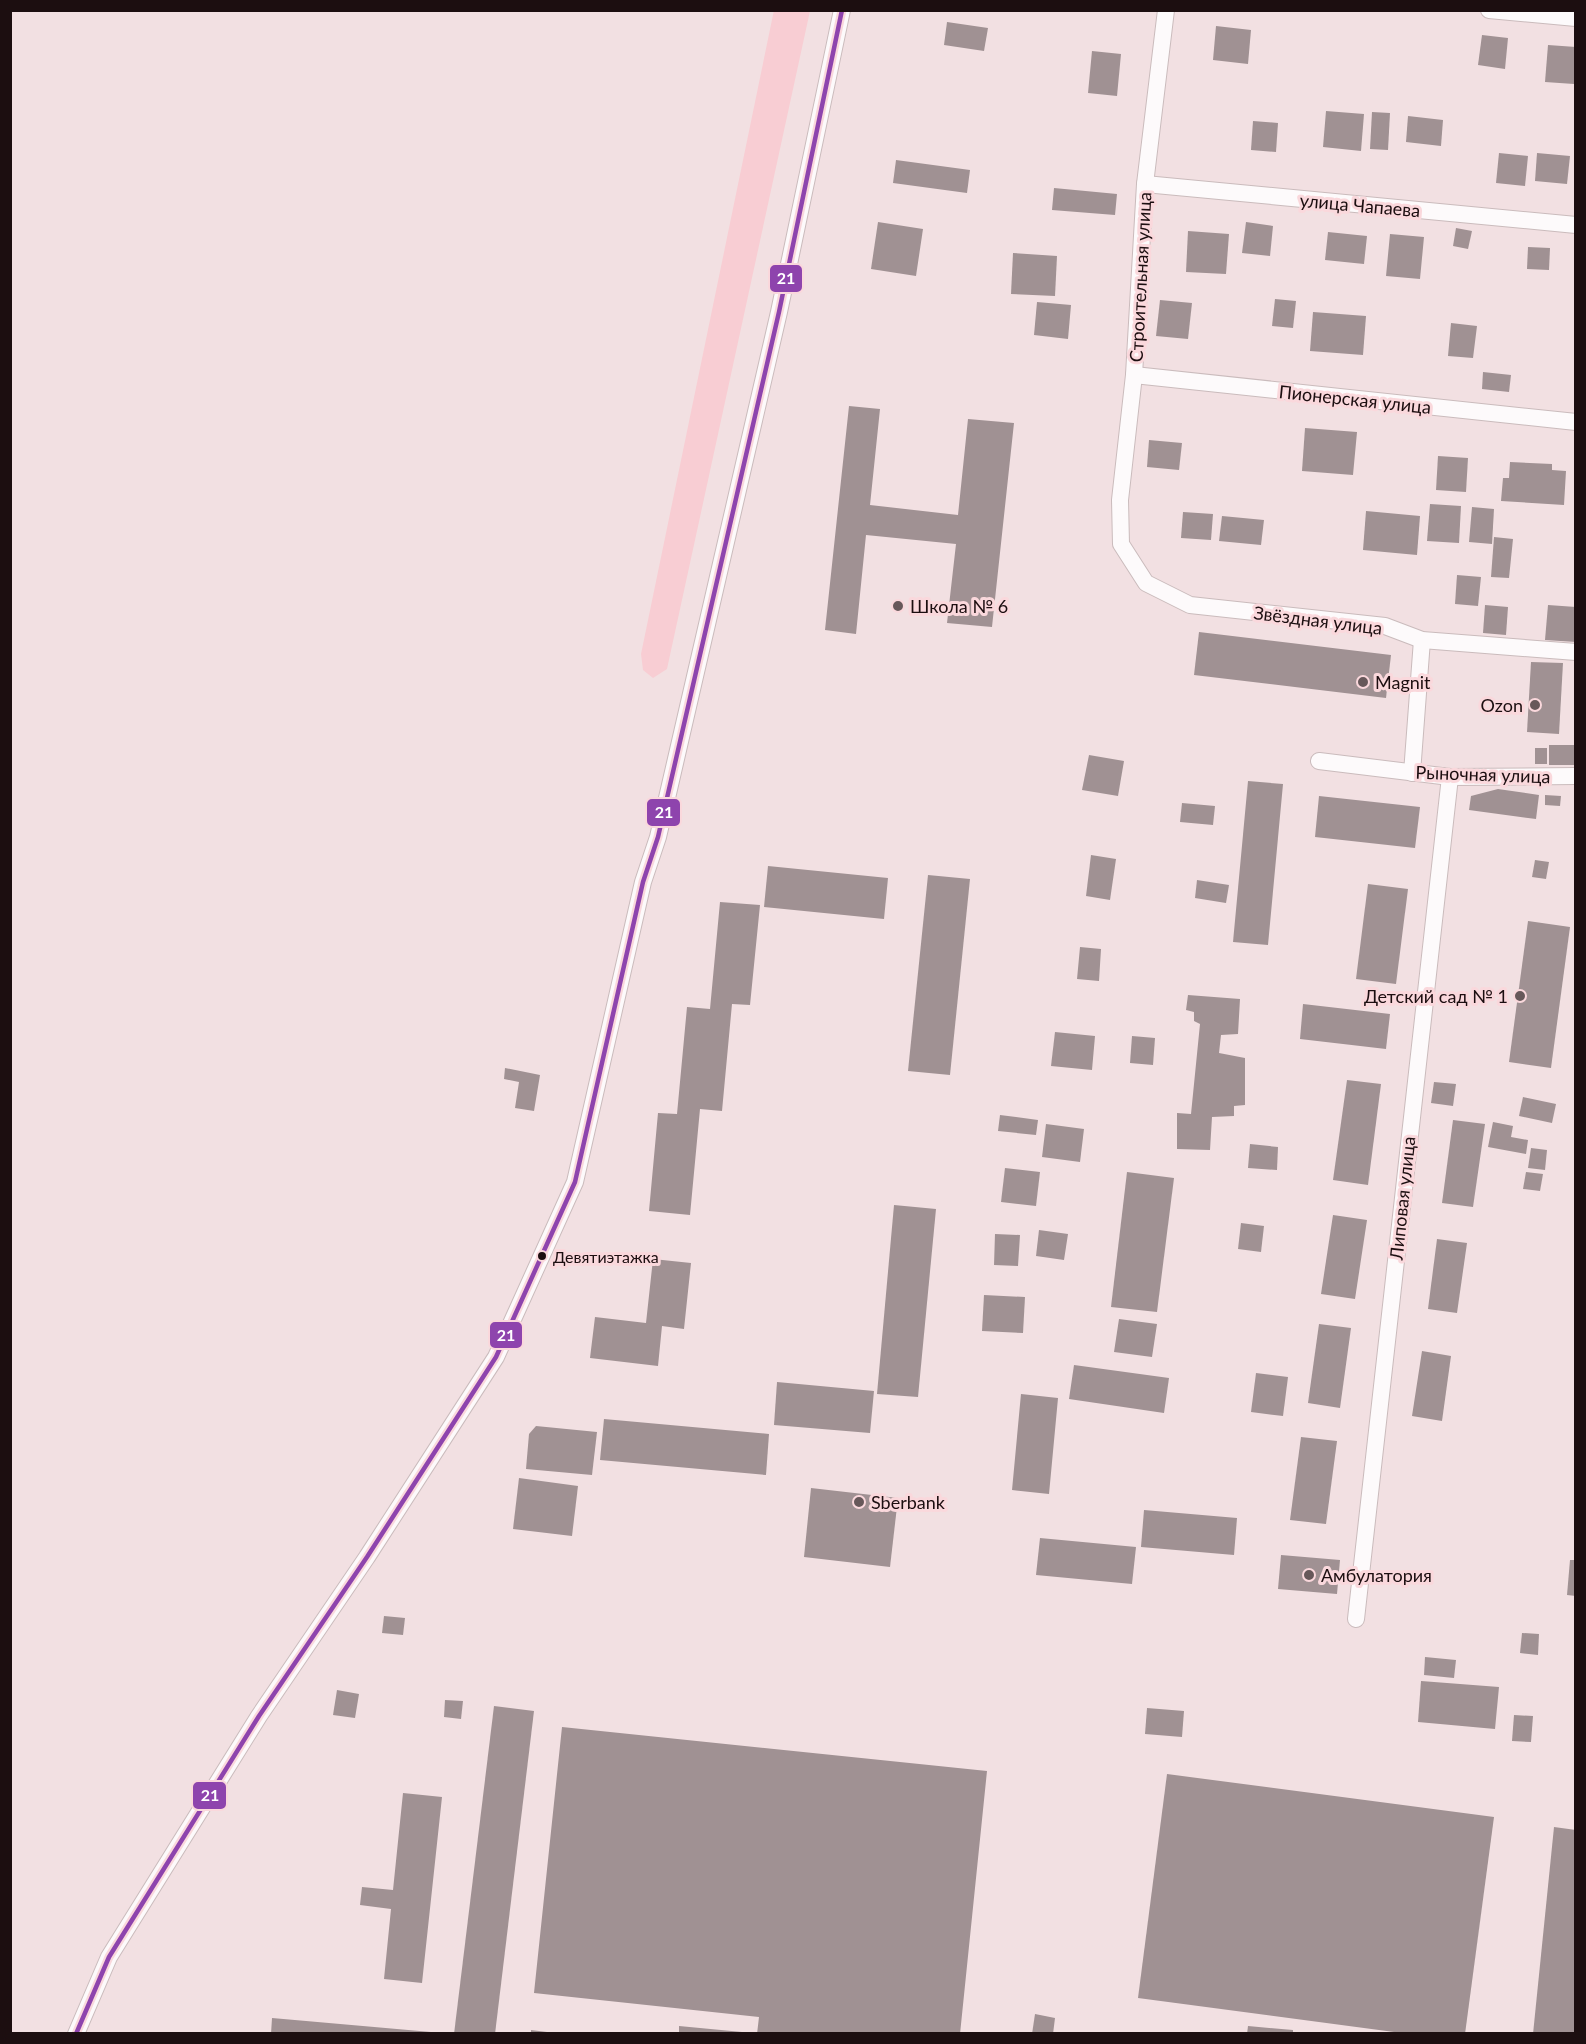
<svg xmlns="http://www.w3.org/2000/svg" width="1586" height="2044" font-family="Lato,sans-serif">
	<rect width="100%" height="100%" fill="#f2e0e2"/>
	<polygon fill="#f8cdd3" points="774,10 810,11 667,669 653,678 643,670 641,654"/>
	<g fill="#a09193">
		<polygon points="947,22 988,28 984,51 944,45"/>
		<polygon points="1216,26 1251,30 1248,64 1213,60"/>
		<polygon points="1482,35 1508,38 1505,69 1478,65"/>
		<polygon points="1548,45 1576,47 1574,84 1545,82"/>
		<polygon points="1092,51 1121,54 1117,96 1088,93"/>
		<polygon points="1326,111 1364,114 1361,151 1323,147"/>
		<polygon points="1372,112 1390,113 1388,150 1370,149"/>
		<polygon points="1408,116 1443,120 1441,146 1406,142"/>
		<polygon points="1253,121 1278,123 1276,152 1251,150"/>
		<polygon points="1499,153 1528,156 1525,186 1496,183"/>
		<polygon points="1537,153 1570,156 1567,184 1535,181"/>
		<polygon points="896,160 970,170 967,193 893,183"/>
		<polygon points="1054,188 1117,194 1115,215 1052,210"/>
		<polygon points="878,222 923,229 916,276 871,269"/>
		<polygon points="1246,222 1273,226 1270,256 1242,253"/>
		<polygon points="1456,228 1472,231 1468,249 1453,246"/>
		<polygon points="1188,231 1229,234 1226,274 1186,272"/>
		<polygon points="1328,232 1367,236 1364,264 1325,260"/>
		<polygon points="1390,234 1424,237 1420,279 1386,276"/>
		<polygon points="1528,247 1550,248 1549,270 1527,269"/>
		<polygon points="1013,253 1057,256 1055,296 1011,294"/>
		<polygon points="1275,299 1296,301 1293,328 1272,326"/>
		<polygon points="1160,300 1192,303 1188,339 1156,336"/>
		<polygon points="1037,302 1071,305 1068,339 1034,335"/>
		<polygon points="1313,312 1366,316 1363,355 1310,351"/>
		<polygon points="1451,323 1477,326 1473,358 1448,356"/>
		<polygon points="1483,372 1511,375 1509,392 1482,389"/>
		<polygon points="849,406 880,409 870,505 958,515 968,419 1014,423 992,627 947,623 956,544 866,535 856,634 825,630"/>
		<polygon points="1305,428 1357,432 1353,475 1302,471"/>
		<polygon points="1149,440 1182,443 1179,470 1147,467"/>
		<polygon points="1438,456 1468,458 1466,492 1436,490"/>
		<polygon points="1510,462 1552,464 1552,470 1566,471 1564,505 1501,501 1503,478 1509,478"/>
		<polygon points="1430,504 1461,506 1459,543 1427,541"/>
		<polygon points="1472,507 1494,509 1492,544 1469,542"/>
		<polygon points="1366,511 1420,516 1417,555 1363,550"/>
		<polygon points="1183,512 1213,514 1211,540 1181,538"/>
		<polygon points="1222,516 1264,520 1261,545 1219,541"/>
		<polygon points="1494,537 1513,539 1509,578 1491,577"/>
		<polygon points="1457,575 1481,577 1478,606 1455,604"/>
		<polygon points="1485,605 1508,607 1506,635 1483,633"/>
		<polygon points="1548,605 1576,607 1576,642 1545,640"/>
		<polygon points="1199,632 1391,655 1386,698 1194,675"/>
		<polygon points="1531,662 1563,663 1559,734 1527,732"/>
		<rect x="1549" y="745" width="27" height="20"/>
		<rect x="1535" y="748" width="12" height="16"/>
		<polygon points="1089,755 1124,761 1118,796 1082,790"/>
		<polygon points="1248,781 1283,784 1268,945 1233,942"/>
		<polygon points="1498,789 1539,795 1536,819 1469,810 1471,796"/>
		<polygon points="1545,795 1561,796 1560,806 1545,805"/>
		<polygon points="1319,796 1420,807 1415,848 1315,837"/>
		<polygon points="1182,803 1215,806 1213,825 1180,822"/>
		<polygon points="1091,855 1116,859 1110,900 1086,896"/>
		<polygon points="1535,860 1549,862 1546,879 1532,877"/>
		<polygon points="768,866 888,878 884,919 764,907"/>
		<polygon points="928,875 970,879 950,1075 908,1071"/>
		<polygon points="1197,880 1229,885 1226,903 1195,898"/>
		<polygon points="1368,884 1408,889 1396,984 1356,979"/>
		<polygon points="720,902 760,905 750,1005 732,1004 722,1111 700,1109 690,1215 649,1211 658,1113 677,1114 687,1007 710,1009"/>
		<polygon points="1528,921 1570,927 1551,1068 1509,1062"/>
		<polygon points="1080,947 1101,949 1099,981 1077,979"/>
		<polygon points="1188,995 1240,999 1238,1034 1221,1035 1219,1053 1245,1058 1245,1105 1234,1106 1234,1116 1212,1117 1210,1150 1177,1149 1177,1113 1191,1114 1200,1024 1194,1021 1194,1012 1186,1010"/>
		<polygon points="1303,1004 1390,1014 1386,1049 1300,1039"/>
		<polygon points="1055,1032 1095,1036 1092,1070 1051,1066"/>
		<polygon points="1132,1036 1155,1038 1153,1065 1130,1063"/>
		<polygon points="505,1068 540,1075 534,1111 515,1108 519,1082 504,1079"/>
		<polygon points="1347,1080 1381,1084 1368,1185 1333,1180"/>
		<polygon points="1434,1082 1456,1084 1453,1106 1431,1103"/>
		<polygon points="1523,1097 1556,1104 1552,1123 1519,1116"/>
		<polygon points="1000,1115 1038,1120 1036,1135 998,1131"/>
		<polygon points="1453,1120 1485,1124 1473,1207 1442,1203"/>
		<polygon points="1493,1122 1513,1126 1511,1137 1528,1140 1526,1154 1488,1147"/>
		<polygon points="1046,1124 1084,1129 1080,1162 1042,1157"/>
		<polygon points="1250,1144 1278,1147 1277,1170 1248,1168"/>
		<polygon points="1531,1148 1547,1150 1545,1170 1528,1168"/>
		<polygon points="1005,1168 1040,1172 1036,1206 1001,1202"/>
		<polygon points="1127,1172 1174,1178 1157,1312 1111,1307"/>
		<polygon points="1526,1172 1543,1174 1540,1191 1523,1189"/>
		<polygon points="894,1205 936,1209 918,1397 877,1394"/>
		<polygon points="1333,1215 1367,1220 1355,1299 1321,1294"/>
		<polygon points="1241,1223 1264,1226 1261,1252 1238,1249"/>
		<polygon points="1039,1230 1068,1234 1064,1260 1036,1256"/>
		<polygon points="995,1234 1020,1235 1018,1266 994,1265"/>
		<polygon points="1437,1239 1467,1243 1457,1313 1428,1309"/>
		<polygon points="653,1259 691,1263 684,1329 662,1326 658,1366 590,1358 595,1317 646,1323"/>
		<polygon points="984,1295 1025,1297 1023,1333 982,1331"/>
		<polygon points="1119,1319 1157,1324 1152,1357 1114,1352"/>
		<polygon points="1319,1324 1351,1328 1340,1408 1308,1403"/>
		<polygon points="1422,1351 1451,1356 1442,1421 1412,1416"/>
		<polygon points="1074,1365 1169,1378 1164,1413 1069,1399"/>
		<polygon points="1256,1373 1288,1377 1283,1416 1251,1412"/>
		<polygon points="777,1382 874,1391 870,1433 774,1425"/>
		<polygon points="1021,1394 1058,1398 1049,1494 1012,1490"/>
		<polygon points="604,1419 769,1434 766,1475 600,1460"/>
		<polygon points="536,1426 597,1432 592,1475 526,1469 529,1434"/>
		<polygon points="1301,1437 1337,1441 1326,1524 1290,1520"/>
		<polygon points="519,1478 578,1486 572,1536 513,1529"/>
		<polygon points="811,1488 898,1498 890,1567 804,1557"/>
		<polygon points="1144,1510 1237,1518 1234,1555 1141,1547"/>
		<polygon points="1040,1538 1136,1547 1132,1584 1036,1575"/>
		<polygon points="1281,1555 1340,1560 1337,1594 1278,1589"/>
		<polygon points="1570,1560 1576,1560 1576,1596 1567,1595"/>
		<polygon points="384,1616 405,1618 403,1635 382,1633"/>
		<polygon points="1522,1633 1539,1634 1538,1655 1520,1653"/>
		<polygon points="1425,1657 1456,1660 1454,1678 1424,1675"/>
		<polygon points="1421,1681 1499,1687 1495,1729 1418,1722"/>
		<polygon points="337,1690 359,1694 355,1718 333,1715"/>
		<polygon points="445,1700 463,1701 461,1719 444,1717"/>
		<polygon points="494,1706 534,1711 495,2034 454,2034"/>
		<polygon points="1147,1708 1184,1711 1182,1737 1145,1734"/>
		<polygon points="1514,1715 1533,1716 1531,1742 1512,1741"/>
		<polygon points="562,1727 987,1771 960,2034 757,2034 759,2017 534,1993"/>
		<polygon points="1167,1774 1494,1817 1465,2034 1409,2034 1138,1998"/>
		<polygon points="403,1793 442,1797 422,1983 384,1979 391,1909 360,1905 362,1887 393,1890"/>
		<polygon points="1554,1827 1576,1830 1576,2034 1533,2034"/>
		<polygon points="1035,2014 1055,2018 1053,2034 1032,2034"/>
		<polygon points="272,2018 431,2032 431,2034 271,2034"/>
		<polygon points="679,2026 742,2032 742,2034 679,2034"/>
		<polygon points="1248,2026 1293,2030 1293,2034 1247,2034"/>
		<polygon points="531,2030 547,2032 547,2034 531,2034"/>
	</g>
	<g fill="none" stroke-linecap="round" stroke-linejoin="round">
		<g stroke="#cabbbc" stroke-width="18">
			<g id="street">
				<polyline points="1166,10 1145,184 1134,375 1120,500 1121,544 1146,583 1190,605 1385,626 1422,640 1576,652"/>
				<polyline points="1489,10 1576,18"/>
				<polyline points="1145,184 1576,225"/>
				<polyline points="1134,375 1576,422"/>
				<polyline points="1319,761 1450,777 1576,776"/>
				<polyline points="1412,773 1422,640"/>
				<polyline points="1356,1619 1450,777"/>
				<polyline points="76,2034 109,1957 259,1716 367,1557 496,1357 575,1182 643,882 658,837 779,312 842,10"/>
			</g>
		</g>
		<use href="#street" stroke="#fdfafb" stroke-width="16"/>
		<g stroke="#fad8dc" stroke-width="9">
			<polyline id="bus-1" points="76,2034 109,1957 259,1716 367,1557 496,1357 575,1182 643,882 658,837 779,312 842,10"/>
		</g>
		<use href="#bus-1" stroke="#8e44ad" stroke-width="4.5"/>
	</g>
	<g fill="#67585a" stroke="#fad8dc" stroke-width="2">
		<circle cx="898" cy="606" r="6"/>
		<circle cx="1363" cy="682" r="6"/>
		<circle cx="1535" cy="705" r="6"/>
		<circle cx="1520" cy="996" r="6"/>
		<circle cx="859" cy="1502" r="6"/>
		<circle cx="1309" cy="1575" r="6"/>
	</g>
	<circle fill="#1c0e10" stroke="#fad8dc" stroke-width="2" cx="542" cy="1256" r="5"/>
	<g text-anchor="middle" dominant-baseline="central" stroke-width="6" stroke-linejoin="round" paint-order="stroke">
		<g font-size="16" fill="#1c0e10" stroke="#fad8dc" text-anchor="start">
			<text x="553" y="1256">Девятиэтажка</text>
		</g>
		<g font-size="18" fill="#1c0e10" stroke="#fad8dc">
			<text transform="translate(1360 205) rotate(5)">улица Чапаева</text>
			<text transform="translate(1140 277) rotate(-87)">Строительная улица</text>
			<text transform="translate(1355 399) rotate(6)">Пионерская улица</text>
			<text transform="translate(1318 620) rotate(7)">Звёздная улица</text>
			<text transform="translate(1483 774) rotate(2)">Рыночная улица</text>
			<text transform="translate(1402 1198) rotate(-84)">Липовая улица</text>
		</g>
		<g font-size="18" fill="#1c0e10" stroke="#fad8dc" text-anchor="start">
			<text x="910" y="606">Школа № 6</text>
			<text x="1375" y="682">Magnit</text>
			<text x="1523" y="705" text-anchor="end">Ozon</text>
			<text x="1508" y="996" text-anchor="end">Детский сад № 1</text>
			<text x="871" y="1502">Sberbank</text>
			<text x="1321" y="1575">Амбулатория</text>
		</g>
	</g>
	<g stroke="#fad8dc" stroke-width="2">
		<rect x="769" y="264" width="34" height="29" rx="6" fill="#8e44ad"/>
		<rect x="646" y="798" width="35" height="29" rx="6" fill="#8e44ad"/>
		<rect x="489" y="1321" width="34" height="28" rx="6" fill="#8e44ad"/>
		<rect x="192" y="1781" width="35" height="29" rx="6" fill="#8e44ad"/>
	</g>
	<g font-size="16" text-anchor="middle" font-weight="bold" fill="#fff">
		<text x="786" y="284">21</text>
		<text x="664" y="818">21</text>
		<text x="506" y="1341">21</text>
		<text x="210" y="1801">21</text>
	</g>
	<rect width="1586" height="2044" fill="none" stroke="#1c0e10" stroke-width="24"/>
</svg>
